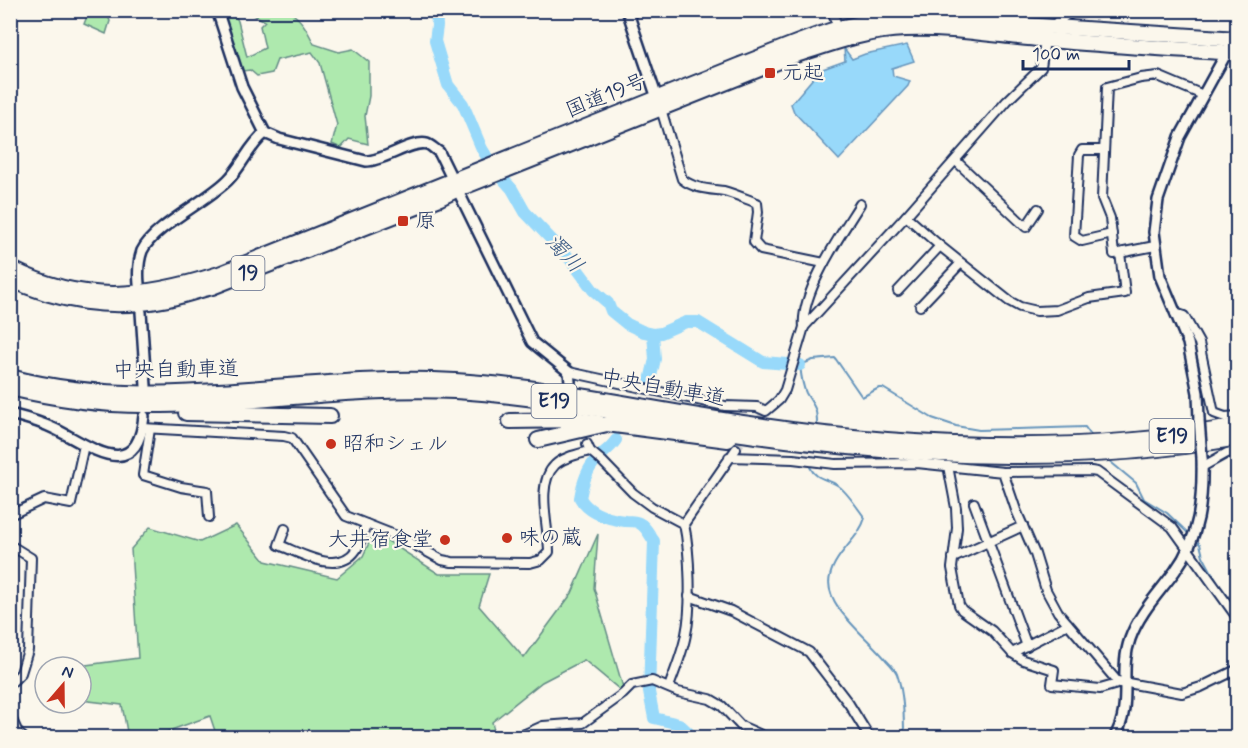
<svg xmlns="http://www.w3.org/2000/svg" width="1248" height="748" font-family="Mynerve,'Klee One',sans-serif">
	<rect width="100%" height="100%" fill="#fbf7ec"/>
	<filter id="ink" filterUnits="userSpaceOnUse"><feTurbulence type="fractalNoise" baseFrequency=".0167" numOctaves="2"/><feDisplacementMap in="SourceGraphic" scale="12" xChannelSelector="R" yChannelSelector="G"/><feConvolveMatrix kernelMatrix="1 2 1 2 8 2 1 2 1" color-interpolation-filters="sRGB"/></filter>
	<g filter="url(#ink)">
		<g fill="#aee9ae" stroke="#648c86" stroke-width="1.5">
			<path d="M288 10C303 21 306 28 314 44L339 52 353 49 369 62V96L365 116 368 144 349 139 341 148 332 144 337 125 320 63 312 52 277 60 272 73 257 76 250 70 242 71 223 11H233L238 21 247 57 265 48 260 26 265 21 254 15 255 11Z"/>
			<polygon points="89,11 106,11 110,21 106,34 84,24"/>
			<polygon points="236,525 265,561 337,578 363,556 374,532 439,574 489,574 479,606 524,658 572,593 598,534 594,588 625,694 584,660 542,682 492,722 496,738 217,737 210,716 152,737 128,737 122,705 81,700 81,676 86,665 138,658 131,549 150,527 200,542"/>
		</g>
		<polygon fill="#98d9fa" stroke="#6695bc" stroke-width="1.5" points="907,45 914,61 892,68 893,76 910,81 908,86 839,160 794,112 791,104 820,70 845,61 844,48 852,59 865,54"/>
		<g fill="none" stroke-linecap="round" stroke-linejoin="round">
			<g stroke="#6695bc" stroke-width="2">
				<path d="M817 424C817 407 814 407 806 393 802 385 801 374 800 365L813 360 835 358 862 397 879 388H883L932 418 956 426 979 430 1085 427 1092 437"/>
				<polyline points="1107,459 1136,483 1144,499 1167,513 1190,535"/>
				<path d="M810 467C816 480 826 478 837 485 846 490 858 509 865 518 859 539 835 553 830 576 822 605 869 638 886 660 890 664 895 669 897 674 904 694 904 717 904 738"/>
				<polyline points="1194,539 1200,544 1203,556 1217,582 1238,610"/>
			</g>
			<g stroke="#98d9fa" stroke-width="12">
				<polyline points="436,10 437,26 435,41 448,85 463,104 482,149 495,170 512,189 525,212 570,259 593,290 608,303 611,311 627,324 644,332 653,334 661,333 686,322 698,322 763,362 800,365"/>
				<polyline points="649,385 655,359 653,334"/>
				<path d="M616 440C610 449 602 453 595 461 587 470 582 486 580 498 589 514 608 519 625 521 630 521 636 521 639 523 646 526 650 536 654 541L649 692 654 718 679 724 694 738"/>
			</g>
			<polyline stroke="#cecfd0" stroke-width="8" stroke-dasharray="8 4" stroke-linecap="butt" points="736,449 766,411"/>
			<g stroke="#1b2f5e" stroke-width="12">
				<g id="minor">
					<polyline points="832,10 839,32"/>
					<polyline points="10,17 14,10"/>
					<path d="M661 109 682 179C694 189 709 189 724 191 735 194 746 199 757 203L758 212 754 242 761 250 824 263"/>
					<polyline points="1104,150 1082,150 1079,155 1074,236 1082,241 1112,234"/>
					<polyline points="956,161 1026,227 1038,209"/>
					<polyline points="906,216 940,246 1009,301 1020,307 1037,311 1057,310 1089,298 1125,293 1120,253"/>
					<polyline points="1155,246 1114,254 1110,218 1102,198 1107,87 1141,78 1158,76 1203,95"/>
					<polyline points="898,291 940,246"/>
					<polyline points="920,306 961,263"/>
					<polyline points="1175,313 1184,316 1199,343 1214,413 1225,417 1238,416"/>
					<path d="M804 327C800 293 842 233 860 204"/>
					<polyline points="569,372 725,406 757,407 766,411 779,400 785,390 804,327 906,216 1007,101 1041,68 1045,40"/>
					<path d="M143 428 284 436 292 438 346 516 402 538 442 560 452 562 530 563 541 560 549 552C549 528 535 484 555 465 563 457 579 454 590 451"/>
					<polyline points="150,429 143,475 181,487 207,491 209,517"/>
					<polyline points="587,444 590,451 602,461 633,493 652,507 684,524"/>
					<polyline points="729,457 793,459 835,464 917,463 1003,472 1091,471 1097,472 1172,527 1238,619"/>
					<polyline points="948,466 956,508 957,528 952,568 959,605 962,610 992,631 1012,653 1068,624"/>
					<polyline points="1202,467 1227,453 1238,451"/>
					<polyline points="1003,472 1016,510 1035,554 1046,590 1058,612 1117,681 1182,693 1201,687 1238,669"/>
					<polyline points="974,503 1027,646"/>
					<polyline points="10,515 44,499 71,504 84,445"/>
					<path d="M285 529 279 545C301 553 338 576 356 550 361 543 363 533 366 524"/>
					<polyline points="10,545 31,558 28,650 21,673 10,684"/>
					<polyline points="953,558 1023,526"/>
					<polyline points="689,596 731,611 809,652 849,704 870,738"/>
					<polyline points="1012,653 1023,660 1054,670 1052,684 1100,689 1121,683"/>
					<path d="M669 687C675 670 683 652 686 634 692 606 690 552 684 524L736 449"/>
					<polyline points="10,715 18,733 24,738"/>
					<polyline points="516,738 543,726 583,723 623,694 632,685 652,681 678,692 710,699 722,706 741,726 768,738"/>
				</g>
			</g>
			<g stroke="#1b2f5e" stroke-width="14">
				<g id="tertiary">
					<path d="M217 10 242 87 265 133 279 139 366 161C384 161 412 140 427 144 431 145 435 150 439 152L532 342 569 372 570 382"/>
					<polyline points="627,10 658,101"/>
					<polyline points="1053,27 1060,19 1073,10"/>
					<path d="M139 284C138 273 138 262 142 251 154 226 206 202 228 180 242 166 249 146 265 133"/>
					<polyline points="141,312 146,386"/>
					<path d="M10 414C26 418 41 422 55 429 90 446 137 485 144 416"/>
					<polyline points="1199,420 1198,393 1188,343 1160,276 1154,232 1158,200 1180,137 1227,52 1238,28"/>
					<path d="M1114 738C1134 705 1118 672 1130 639 1139 613 1159 593 1175 571 1200 537 1203 499 1202 458"/>
				</g>
			</g>
			<g stroke="#1b2f5e" stroke-width="18">
				<g id="trunk">
					<path d="M10 268C83 305 144 298 219 274L740 65C772 53 803 39 836 29 867 20 900 18 932 19L1238 39"/>
					<path d="M10 279C58 302 111 310 163 300 179 297 196 291 212 287L440 198 456 190 790 57C827 45 866 30 905 29 949 27 993 35 1037 39 1104 45 1171 49 1238 53"/>
				</g>
			</g>
			<g stroke="#1b2f5e" stroke-width="18">
				<g id="motorway">
					<path d="M10 377C157 416 306 372 455 381 555 387 651 410 750 424 910 448 1077 456 1238 426"/>
					<path d="M10 388C57 399 104 406 152 405 253 405 354 386 455 391 557 397 655 422 756 436 915 458 1078 466 1238 438"/>
					<polyline points="186,413 330,416"/>
					<polyline points="510,421 581,420 599,423"/>
					<polyline points="538,440 607,424 728,440"/>
				</g>
			</g>
			<use href="#minor" stroke="#fbf7ec" stroke-width="8"/>
			<use href="#tertiary" stroke="#fbf7ec" stroke-width="9"/>
			<use href="#trunk" stroke="#fbf7ec" stroke-width="14"/>
			<use href="#motorway" stroke="#fbf7ec" stroke-width="14"/>
			<g stroke="#1b2f5e" stroke-width="14" stroke-linecap="butt">
				<polyline id="tertiary-bridge" points="1199,420 1202,458"/>
			</g>
			<use href="#tertiary-bridge" stroke="#fbf7ec" stroke-width="9"/>
		</g>
	</g>
	<g fill="#c8321e" stroke="#fbf7ec" stroke-width="2">
		<rect x="764" y="67" width="12" height="12" rx="3"/>
		<rect x="397" y="215" width="12" height="12" rx="3"/>
		<circle cx="331" cy="444" r="6"/>
		<circle cx="507" cy="538" r="6"/>
		<circle cx="445" cy="540" r="6"/>
	</g>
	<g text-anchor="middle" dominant-baseline="central" stroke-width="4.5" stroke-linejoin="round" paint-order="stroke">
		<g fill="#fbf7ec" stroke="#5e6b89" stroke-width="1.5">
			<rect x="231.5" y="256" width="33" height="34" rx="4.5"/>
			<rect x="531.5" y="384" width="45" height="34" rx="4.5"/>
			<rect x="1149.5" y="419" width="45" height="34" rx="4.5"/>
		</g>
		<g font-size="20" font-weight="bold" fill="#1b2f5e">
			<text x="248" y="273">19</text>
			<text x="554" y="401">E19</text>
			<text x="1172" y="436">E19</text>
		</g>
		<g font-size="21" fill="#1b2f5e" stroke="#fbf7ec" text-anchor="start">
			<text x="782" y="73">元起</text>
			<text x="415" y="221">原</text>
			<text x="343" y="444">昭和シェル</text>
			<text x="519" y="538">味の蔵</text>
			<text x="433" y="540" text-anchor="end">大井宿食堂</text>
		</g>
		<g font-size="21" fill="#1b2f5e" stroke="#fbf7ec">
			<text transform="translate(606 96) rotate(-22)">国道19号</text>
			<text transform="translate(176 370) rotate(-1)">中央自動車道</text>
			<text transform="translate(663 388) rotate(10)">中央自動車道</text>
		</g>
		<g font-size="22" font-style="italic" fill="#3a5a85" stroke="#fbf7ec">
			<text transform="translate(564 254) rotate(47)">濁川</text>
		</g>
	</g>
	<rect width="1248" height="748" fill="none" stroke="#fbf7ec" stroke-width="36"/>
	<rect x="18" y="18" width="1212" height="712" fill="none" stroke="#1b2f5e" stroke-width="2" filter="url(#ink)"/>
	<g transform="translate(63 685) rotate(20)"><circle r="28" fill="#fbf7ec" stroke="#a1a7b3" stroke-width="1.5"/>
	<path d="M0-4.5L10 22L0 15L-10 22Z" fill="#c8321e"/>
	<text y="-9" font-size="16" font-weight="bold" text-anchor="middle" fill="#1b2f5e">N</text>
	</g>
	<path d="M1023 60v9h106v-9" fill="none" stroke="#1b2f5e" stroke-width="3"/>
	<text x="1032" y="60" font-size="18" fill="#1b2f5e" stroke="#fbf7ec" stroke-width="4.5" paint-order="stroke">100 m</text>
</svg>
